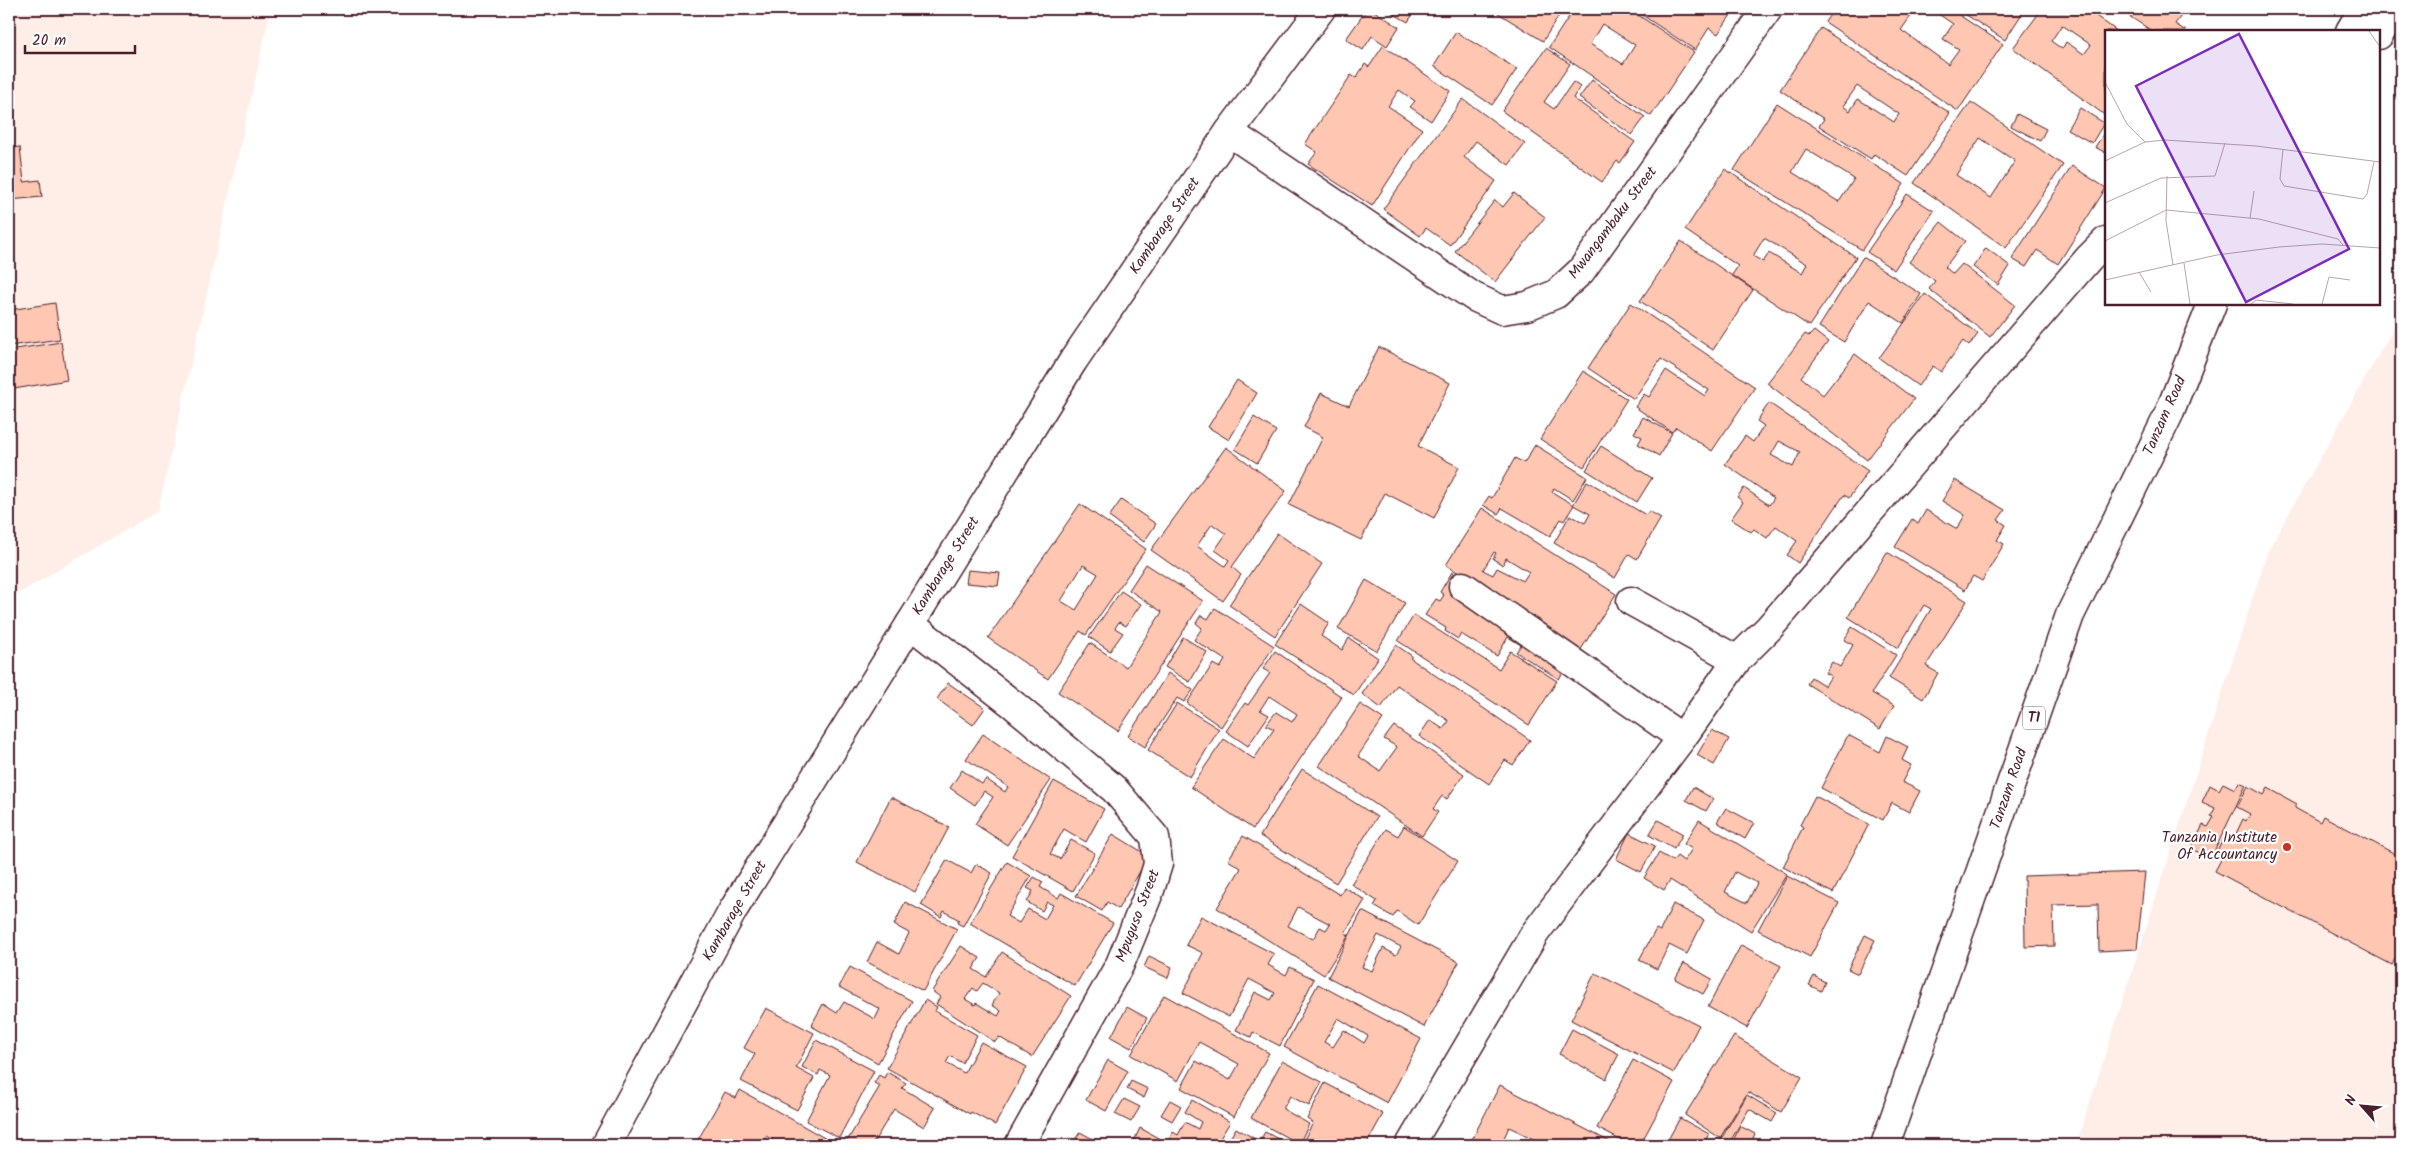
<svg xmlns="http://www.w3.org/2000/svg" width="2410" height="1154" font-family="Kalam,sans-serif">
	<rect width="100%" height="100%" fill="#fff"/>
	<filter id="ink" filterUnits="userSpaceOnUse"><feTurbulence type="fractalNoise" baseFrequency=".02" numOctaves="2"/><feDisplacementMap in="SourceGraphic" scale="10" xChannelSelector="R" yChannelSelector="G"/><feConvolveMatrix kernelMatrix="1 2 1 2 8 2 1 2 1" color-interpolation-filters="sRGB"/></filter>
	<g filter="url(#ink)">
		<g fill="#ffeee8">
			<polygon points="9,9 271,9 158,511 9,599"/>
			<polygon points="2401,315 2401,1145 2076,1145 2268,550"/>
		</g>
		<g fill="#ffc7b2" stroke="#4a1f2b" fill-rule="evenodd">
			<polygon points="1367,9 1371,9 1399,27 1387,46 1372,36 1363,50 1346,39"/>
			<polygon points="1385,9 1416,9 1408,22"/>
			<polygon points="1501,9 1551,9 1560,14 1543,41 1498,13"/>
			<path d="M1574 9H1629L1694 52 1651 116 1549 47ZM1602 24 1635 45 1623 64 1590 44Z"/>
			<polygon points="1633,9 1729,9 1733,12 1718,34 1709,28 1695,50"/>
			<polygon points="1834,9 1916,9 1901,30 1948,64 1959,49 1943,39 1953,24 1931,9 1950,9 2003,44 1958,111 1825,22"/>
			<polygon points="1957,9 2025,9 2005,40"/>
			<path d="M2042 9H2086L2117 31H2106V116L2013 48ZM2062 25 2091 45 2084 54 2066 42 2062 49 2051 41Z"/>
			<polygon points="2118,9 2186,9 2175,24 2186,31 2152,31"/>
			<path d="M1821 28 1950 113 1908 176 1874 154 1871 159 1819 126 1824 119 1780 90ZM1857 86 1899 114 1894 122 1858 99 1850 111 1843 106Z"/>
			<polygon points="9,30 13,60 9,61"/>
			<polygon points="1456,32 1517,69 1492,105 1434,66"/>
			<polygon points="1383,46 1450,91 1431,121 1410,107 1415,101 1399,90 1388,106 1422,129 1372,206 1308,164 1317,152 1305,144 1351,75 1356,78 1365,64 1369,67"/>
			<polygon points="1546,48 1570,64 1544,102 1554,109 1573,82 1580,87 1573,98 1635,142 1620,163 1617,161 1602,182 1502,111"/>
			<polygon points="1592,80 1645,117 1632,135 1579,98"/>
			<polygon points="1463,99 1525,144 1509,165 1476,141 1464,157 1496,181 1450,245 1426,228 1420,236 1383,209"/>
			<path d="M1971 102 2063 165 2006 248 1914 183ZM1980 138 2015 161 1991 198 1956 175Z"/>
			<path d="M1777 103 1904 184 1862 250 1734 170ZM1806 149 1854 179 1839 202 1792 172Z"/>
			<polygon points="2080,108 2104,123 2092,143 2067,129"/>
			<polygon points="2017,114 2046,129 2040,141 2011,126"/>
			<polygon points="2106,130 2106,153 2095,147"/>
			<polygon points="20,147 24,182 40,180 42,197 9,200 9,148"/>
			<polygon points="2072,166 2106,188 2058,264 2037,250 2026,267 2012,259"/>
			<path d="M1725 169 1856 257 1809 326 1732 275 1738 266 1685 230ZM1764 238 1807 264 1802 273 1769 253 1763 262 1753 256Z"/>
			<polygon points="1514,193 1545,217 1495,282 1455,251 1495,200 1503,207"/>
			<polygon points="1907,194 1934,211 1894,270 1867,252"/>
			<polygon points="1941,222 1965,241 1945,267 1953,274 1962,264 2015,305 1990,337 1929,289 1935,281 1909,262"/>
			<polygon points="1681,241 1753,290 1713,350 1640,301"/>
			<polygon points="1986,248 2010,266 1998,285 1973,267"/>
			<polygon points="1863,257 1921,294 1903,323 1869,301 1844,342 1819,327"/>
			<polygon points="1925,294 1978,334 1969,346 1963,341 1941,372 1933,366 1918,386 1879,358"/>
			<polygon points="55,303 60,339 9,346 9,310"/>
			<polygon points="1631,303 1755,387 1712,451 1676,427 1672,432 1635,407 1644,394 1649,397 1666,370 1705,396 1709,390 1661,359 1634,399 1588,368"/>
			<polygon points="1814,331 1828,342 1801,377 1823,395 1855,354 1914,399 1867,460 1767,383 1805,334 1809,336"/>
			<polygon points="61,342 67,380 14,389 9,350"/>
			<polygon points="1379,347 1450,383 1418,446 1459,467 1434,518 1385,493 1361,540 1289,505 1323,437 1304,427 1321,393 1349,406"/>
			<polygon points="1583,371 1627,399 1584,467 1540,439"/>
			<polygon points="1237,380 1257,393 1229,440 1208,427"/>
			<path d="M1769 403 1868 471 1849 498 1844 495 1798 563 1787 555 1797 541 1776 526 1767 538 1754 529 1751 532 1731 519 1743 502 1737 497 1744 488 1769 505 1774 498 1725 464 1745 436 1753 442 1764 426 1757 421ZM1779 441 1800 452 1793 467 1771 455Z"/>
			<polygon points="1254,417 1276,431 1257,463 1235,449"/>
			<polygon points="1643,417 1672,433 1659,456 1638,444 1642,437 1634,433"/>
			<polygon points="1535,445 1587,477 1573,500 1554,488 1552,492 1574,505 1564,521 1561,519 1550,536 1502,508 1498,514 1483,505 1489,496 1492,498 1515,458 1524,463"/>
			<polygon points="1601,446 1652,478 1637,502 1586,470"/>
			<path d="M1226 447 1286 491 1232 567 1241 575 1223 601 1151 550ZM1212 524 1226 534 1215 550 1229 560 1225 566 1197 546Z"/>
			<polygon points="1955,480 2005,510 1998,520 2006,525 1997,540 2004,544 1982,581 1973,576 1965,590 1895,547 1912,519 1918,524 1926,510 1957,529 1965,515 1942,501"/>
			<polygon points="1587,481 1646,515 1649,511 1661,518 1637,559 1629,554 1615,578 1554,543 1570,515 1585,523 1590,514 1573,505"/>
			<polygon points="1121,500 1156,524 1144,542 1109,517"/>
			<path d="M1080 504 1146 549 1086 635 1080 631 1048 679 988 638ZM1083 565 1098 574 1076 610 1061 601Z"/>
			<path d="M1482 508 1616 594 1580 651 1446 565ZM1494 552 1496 553 1493 559 1503 565 1506 558 1529 572 1523 581 1497 568 1493 575 1483 570Z"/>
			<polygon points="1277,533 1322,564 1275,636 1229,605"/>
			<polygon points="1887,552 1967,601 1926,666 1938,673 1923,699 1889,678 1931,609 1924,605 1898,648 1848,617"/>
			<polygon points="1146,564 1203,601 1118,731 1058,692 1090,643 1126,667 1162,612 1129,590"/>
			<polygon points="968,570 1000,573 998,586 966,583"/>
			<polygon points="1452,572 1570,661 1559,679 1516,652 1521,645 1508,637 1497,656 1461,634 1458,639 1445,631 1446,628 1425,615 1436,599 1440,601 1444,595 1440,592"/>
			<polygon points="1366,580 1405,603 1377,651 1338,629"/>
			<polygon points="1121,591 1141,604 1126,626 1119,622 1115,628 1123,633 1110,651 1089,637"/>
			<polygon points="1301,604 1329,623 1321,636 1342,650 1349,638 1378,658 1354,695 1275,644"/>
			<polygon points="1215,608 1274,646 1221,727 1187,703 1213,664 1220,668 1225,660 1194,640 1202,628 1196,623 1201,615 1208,619"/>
			<polygon points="1414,615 1499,669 1510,651 1557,681 1529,725 1398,641"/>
			<polygon points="1852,627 1896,655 1872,693 1894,706 1880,729 1807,684 1811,677 1825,686 1831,676 1825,673 1832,662 1840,667 1853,645 1844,640"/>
			<polygon points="1183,637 1207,652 1190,682 1165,667"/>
			<polygon points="1396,645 1412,656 1410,658 1530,740 1513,765 1505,760 1489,784 1419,736 1430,720 1443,729 1449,721 1397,685 1381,708 1362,694"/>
			<polygon points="1275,651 1342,697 1253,829 1191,787 1224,739 1254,759 1274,729 1266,725 1276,712 1292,722 1297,714 1269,696 1260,710 1269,715 1248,746 1226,731 1245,703 1248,705 1270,673 1263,669"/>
			<polygon points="1168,673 1193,690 1184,702 1177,698 1145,747 1128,736"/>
			<polygon points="948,683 985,708 973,725 937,699"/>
			<polygon points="1177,703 1219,729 1190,777 1148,750"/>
			<polygon points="1360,704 1383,719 1358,756 1380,771 1397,747 1384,739 1394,726 1464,774 1447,799 1442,796 1433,809 1438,812 1422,836 1319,766"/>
			<polygon points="1712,730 1729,739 1714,765 1697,755"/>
			<polygon points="983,734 1051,780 1007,845 975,824 993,797 984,791 975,805 950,788 962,770 982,784 986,779 1005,792 1008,787 966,759"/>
			<polygon points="1848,735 1880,752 1887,736 1908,747 1902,760 1911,765 1902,782 1920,791 1909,812 1892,803 1883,820 1821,788"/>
			<polygon points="1302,769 1377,817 1336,883 1260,836"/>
			<polygon points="1054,781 1104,809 1086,842 1064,829 1050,854 1060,859 1071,840 1095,853 1073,891 1012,856"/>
			<polygon points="2239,782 2246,785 2211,858 2191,849 2203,825 2208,827 2214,817 2211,816 2215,808 2202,802 2210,785 2219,790 2223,783 2235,789"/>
			<polygon points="2248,786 2264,795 2268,788 2297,804 2295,808 2320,822 2323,816 2401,857 2401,946 2392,965 2215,871 2224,854 2217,851 2224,838 2232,842 2243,819 2246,821 2250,814 2237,807"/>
			<polygon points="1693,787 1713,799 1706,811 1686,800"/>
			<polygon points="1815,796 1869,824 1833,893 1783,867 1803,827 1800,825"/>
			<polygon points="891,797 949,827 915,892 857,862"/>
			<polygon points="1726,808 1754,823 1745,839 1717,822"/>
			<polygon points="1658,820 1683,834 1674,849 1649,835"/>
			<path d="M1699 820 1787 874 1751 931 1670 880 1664 890 1644 878 1659 853 1673 861 1677 856 1684 861 1692 849 1684 844ZM1735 872 1757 883 1747 903 1725 892Z"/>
			<polygon points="1404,826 1458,861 1418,925 1397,911 1393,917 1374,906 1377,901 1351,884 1386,829 1398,836"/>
			<polygon points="1629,833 1655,846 1641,872 1616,859"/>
			<polygon points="1113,834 1149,856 1118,909 1107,902 1102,911 1076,896"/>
			<path d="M1243 836 1340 895 1344 887 1365 900 1345 933 1349 935 1324 975 1217 908 1241 868 1228 860ZM1298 907 1330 924 1326 930 1320 927 1313 939 1288 926Z"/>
			<polygon points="947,860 971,873 976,864 992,873 963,926 957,923 959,920 944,911 941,917 921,905"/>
			<polygon points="1007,862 1031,876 1007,916 1019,923 1028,909 1045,919 1053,905 1047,902 1042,911 1027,902 1033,891 1027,888 1034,877 1043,882 1040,887 1058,898 1061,893 1113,923 1075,986 970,923"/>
			<polygon points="2145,872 2137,949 2099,951 2098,904 2053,905 2054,946 2025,947 2024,876"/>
			<polygon points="1787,876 1839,903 1810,957 1758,930"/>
			<polygon points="905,902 957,929 923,991 867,962 877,942 899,954 909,933 894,925"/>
			<polygon points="1673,904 1704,920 1687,954 1669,945 1657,969 1639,960 1656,929 1660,931"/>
			<path d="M1362 911 1459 962 1424 1027 1328 977ZM1378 935 1401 947 1396 955 1383 948 1372 971 1362 967Z"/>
			<polygon points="1201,916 1274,954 1268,965 1286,975 1290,967 1314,979 1280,1046 1253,1032 1251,1037 1236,1030 1255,992 1271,1000 1275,993 1249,979 1229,1017 1183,993 1203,953 1186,945"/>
			<polygon points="1865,935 1875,940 1858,974 1848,969"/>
			<polygon points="1741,945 1781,966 1747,1028 1708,1007"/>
			<path d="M961 946 980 958 973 969 986 977 1002 952 1071 996 1032 1057 999 1037 995 1042 936 1004 940 997 932 991ZM983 983 999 993 992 1005 1001 1011 998 1016 976 1003 975 1005 965 999 973 988 977 991Z"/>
			<polygon points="1149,956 1172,967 1168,978 1144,967"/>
			<polygon points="1684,963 1712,979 1703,994 1675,979"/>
			<polygon points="850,967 912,1001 878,1063 811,1026 823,1004 837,1013 844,1002 875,1019 880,1009 839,987"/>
			<polygon points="1595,973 1699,1025 1674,1073 1571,1020"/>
			<polygon points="1814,976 1825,982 1821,991 1809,985"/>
			<path d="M1318 984 1421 1039 1387 1103 1284 1047ZM1338 1018 1368 1036 1364 1043 1344 1030 1333 1047 1324 1042Z"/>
			<polygon points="1164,995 1269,1053 1234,1117 1181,1088 1196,1061 1230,1080 1239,1064 1199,1042 1178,1081 1131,1055"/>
			<polygon points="925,1000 937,1007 935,1011 977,1035 962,1063 950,1056 946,1063 964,1073 981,1042 1027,1067 995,1125 971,1112 970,1114 887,1068"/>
			<polygon points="1127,1007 1147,1018 1131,1048 1111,1037"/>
			<polygon points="766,1008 814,1033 796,1068 814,1078 797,1110 741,1081 755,1054 744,1048"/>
			<polygon points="1572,1029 1619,1054 1606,1079 1559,1054"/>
			<polygon points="1734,1036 1802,1077 1781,1112 1748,1092 1720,1138 1685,1115"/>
			<polygon points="816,1040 874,1071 839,1138 806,1121 830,1075 820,1070 818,1075 802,1067"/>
			<polygon points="1108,1060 1128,1071 1106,1111 1086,1100"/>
			<polygon points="1633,1060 1674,1082 1640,1145 1630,1145 1597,1128"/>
			<polygon points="1282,1061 1322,1082 1309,1106 1290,1096 1283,1109 1309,1124 1299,1144 1251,1118"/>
			<polygon points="887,1072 906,1083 902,1088 935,1108 924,1127 894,1109 872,1145 854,1145 847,1141 880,1086 874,1083 879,1075 884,1078"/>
			<polygon points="1131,1081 1148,1089 1144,1098 1127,1089"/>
			<polygon points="1325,1083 1383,1114 1366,1145 1301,1145 1313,1123 1307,1119"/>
			<polygon points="1500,1085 1616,1145 1546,1145 1509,1127 1504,1138 1518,1145 1469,1145"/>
			<polygon points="740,1090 835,1144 834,1145 782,1145 766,1136 761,1145 695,1145 725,1092 736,1098"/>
			<polygon points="1747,1095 1777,1113 1772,1122 1749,1109 1728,1145 1720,1145 1718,1144"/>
			<polygon points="1124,1099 1140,1107 1131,1122 1115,1114"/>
			<polygon points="1170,1100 1181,1106 1172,1121 1161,1115"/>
			<polygon points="1192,1100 1230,1122 1216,1145 1166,1145 1173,1132 1178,1135 1185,1122 1198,1129 1201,1122 1185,1112"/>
			<polygon points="1680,1118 1709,1134 1703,1144 1704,1145 1665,1145"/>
			<polygon points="1740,1126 1755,1134 1750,1145 1732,1143"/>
			<polygon points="1140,1128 1160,1139 1156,1145 1132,1145"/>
			<polygon points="1236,1128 1257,1140 1253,1145 1226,1145"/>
			<polygon points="1080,1132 1104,1145 1072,1145"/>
			<polygon points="1265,1132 1290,1145 1257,1145"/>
		</g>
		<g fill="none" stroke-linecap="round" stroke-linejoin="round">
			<g stroke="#4a1f2b" stroke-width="31">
				<g id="street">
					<polyline points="1229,132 1474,297 1502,310 1527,306 1556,294 1581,271 1768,9"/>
					<polyline points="1463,586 1682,738"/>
					<polyline points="1631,601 1737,660"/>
					<polyline points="910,624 1015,706 1114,789 1155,837 1158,864 1150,890 1120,964 1019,1145"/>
					<polyline points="606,1145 733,910 1073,361 1229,132 1321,9"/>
					<polyline points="1410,1145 1535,933 1682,738 1737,660 1769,628 2089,258 2106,241"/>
				</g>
			</g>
			<g stroke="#4a1f2b" stroke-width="31">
				<g id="highway">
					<polyline points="2350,31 2363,9"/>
					<polyline points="2379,35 2395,9"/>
					<polyline points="1885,1145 2070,615 2168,416 2212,304"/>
				</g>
			</g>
			<use href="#street" stroke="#fff" stroke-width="28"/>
			<use href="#highway" stroke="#fff" stroke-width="28"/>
		</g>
	</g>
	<circle fill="#c8321e" stroke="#fff" stroke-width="2" cx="2287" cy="847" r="5"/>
	<g text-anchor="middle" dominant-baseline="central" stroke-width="4.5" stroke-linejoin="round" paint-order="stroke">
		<rect fill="#fff" stroke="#80626b" stroke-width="1" x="2023" y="706.5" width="22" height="23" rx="4"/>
		<g font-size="14" font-weight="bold" fill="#4a1f2b">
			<text x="2034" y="718">T1</text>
		</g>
		<g font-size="15" fill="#4a1f2b" stroke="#fff">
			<text transform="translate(1613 223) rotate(-53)">Mwangambaku Street</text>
			<text transform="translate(1165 226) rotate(-56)">Kambarage Street</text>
			<text transform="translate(2165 416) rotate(-66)">Tanzam Road</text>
			<text transform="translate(946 566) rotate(-58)">Kambarage Street</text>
			<text transform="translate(2009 789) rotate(-71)">Tanzam Road</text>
			<text transform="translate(735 911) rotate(-60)">Kambarage Street</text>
			<text transform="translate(1138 916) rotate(-69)">Mpuguso Street</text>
		</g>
		<g font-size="15" fill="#4a1f2b" stroke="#fff" text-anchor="end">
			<text x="2277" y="838">Tanzania Institute<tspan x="2277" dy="17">Of Accountancy</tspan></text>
		</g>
	</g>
	<g transform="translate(2105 30)">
		<rect width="275" height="275" fill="#fff"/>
		<path fill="none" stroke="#b7a5aa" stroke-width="1" d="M264 1 275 17M0 52 22 94 40 112M178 119 175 149 179 156 258 169 262 164 269 132M0 131 40 112 60 110 151 116 275 132M62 146 61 191 68 235M0 173 56 148 110 146 120 113M145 188 149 161M0 211 61 180 154 189 233 209 238 215M79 233 85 274M34 242 46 262M0 250 112 225 174 217 217 214 275 218M146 274 151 270 188 274M217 274 224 247 245 250"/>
		<path fill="#7b2cbf" fill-opacity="0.15" stroke="#7b2cbf" stroke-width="2.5" d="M134 4 244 219 141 272 31 56Z"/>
		<rect width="275" height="275" fill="none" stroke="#4a1f2b" stroke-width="2.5"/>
	</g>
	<rect width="2410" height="1154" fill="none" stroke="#fff" stroke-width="30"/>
	<rect x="15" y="15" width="2380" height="1124" fill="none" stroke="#4a1f2b" stroke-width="2" filter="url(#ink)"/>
	<g transform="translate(2362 1106) rotate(297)" stroke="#ffffff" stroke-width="4" paint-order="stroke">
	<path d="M0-4L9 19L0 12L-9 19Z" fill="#4a1f2b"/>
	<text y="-8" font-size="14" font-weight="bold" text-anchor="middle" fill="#4a1f2b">N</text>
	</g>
	<path d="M25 45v8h110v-8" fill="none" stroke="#4a1f2b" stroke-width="2.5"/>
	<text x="32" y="45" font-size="15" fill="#4a1f2b" stroke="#ffffff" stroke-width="4" paint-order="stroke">20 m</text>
</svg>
